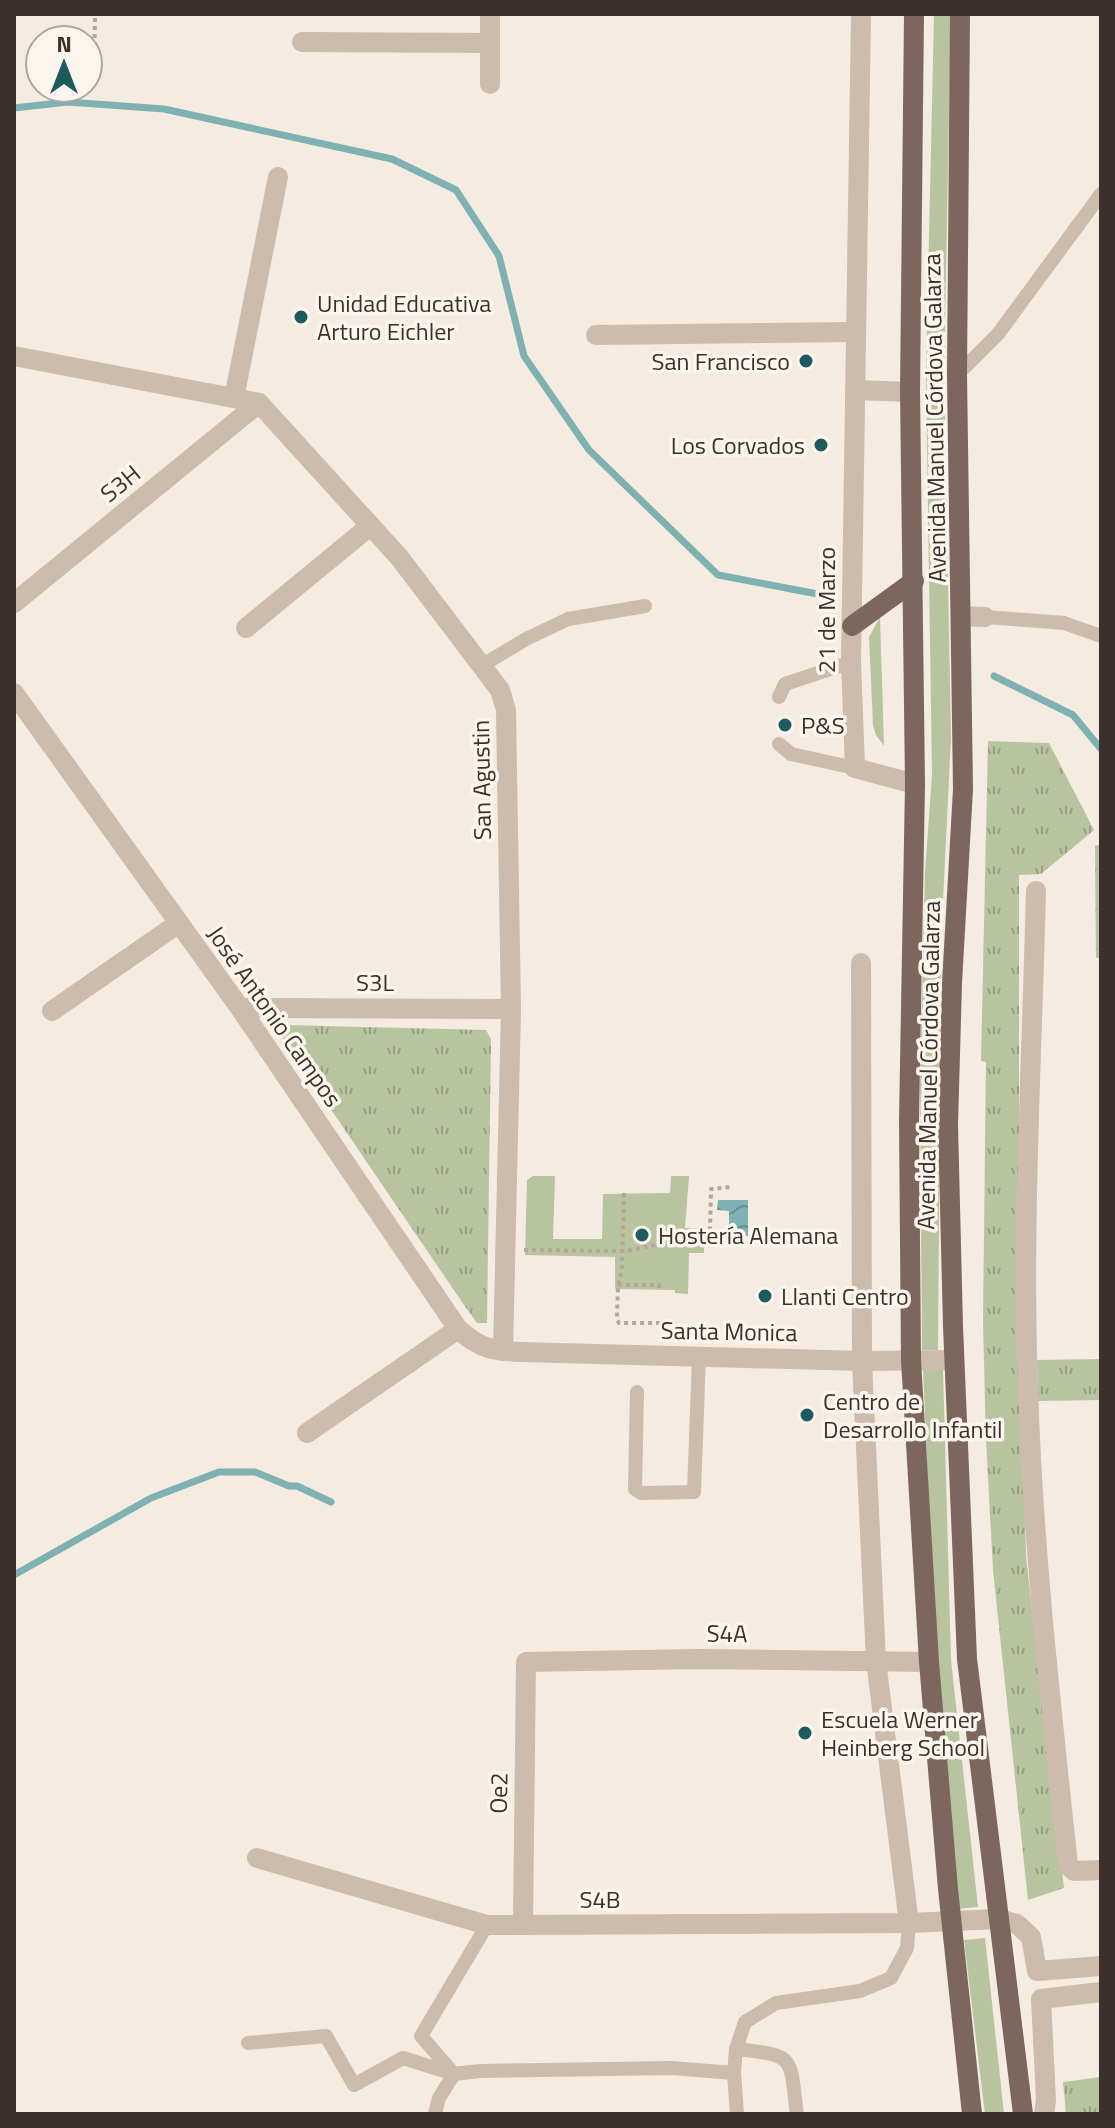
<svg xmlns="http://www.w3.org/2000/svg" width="1115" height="2128" font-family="'Titillium Web',sans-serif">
	<defs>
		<pattern id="park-tufts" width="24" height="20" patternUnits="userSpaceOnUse" patternTransform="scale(2)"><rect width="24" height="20" fill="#b8c4a0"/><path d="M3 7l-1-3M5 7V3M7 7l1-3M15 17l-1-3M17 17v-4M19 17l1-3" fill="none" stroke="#97a083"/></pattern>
		<pattern id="water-waves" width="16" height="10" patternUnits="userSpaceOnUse" patternTransform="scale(2)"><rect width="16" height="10" fill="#7fb0b2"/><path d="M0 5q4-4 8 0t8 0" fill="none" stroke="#699091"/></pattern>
	</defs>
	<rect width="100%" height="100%" fill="#f4ebe1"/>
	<g fill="#b8c4a0">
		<polygon points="934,14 951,14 944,373 951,738 941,942 938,1350 922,1350 920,1077 925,872 932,775 926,374"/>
		<polygon points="880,617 884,746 876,735 873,725 869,637"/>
		<polygon points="533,1176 555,1176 553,1239 602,1239 603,1194 670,1193 671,1176 689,1176 685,1228 705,1229 704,1253 689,1253 688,1294 675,1293 675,1290 615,1289 615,1257 525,1255 527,1180"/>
		<polygon points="923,1368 943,1369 951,1660 978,1907 957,1909 933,1605"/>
		<polygon points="985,1938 1004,2114 985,2114 964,1940"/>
	</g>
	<g fill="url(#park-tufts)">
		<polygon points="988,741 1049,743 1094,830 1041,874 1019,875 1019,1262 1026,1556 1064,1888 1028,1900 993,1570 986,1440 983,1321 986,1062 981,1061"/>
		<polygon points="1101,844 1101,958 1096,958 1095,846"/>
		<polygon points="284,1025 486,1030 491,1039 487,1323 477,1323 464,1305 281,1036 280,1027"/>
		<polygon points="1101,1359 1101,1400 1038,1401 1037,1360"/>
		<polygon points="1101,2077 1101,2114 1066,2114 1063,2082"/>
	</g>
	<polygon fill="url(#water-waves)" points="718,1200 748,1200 748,1236 729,1236 729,1211 717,1210"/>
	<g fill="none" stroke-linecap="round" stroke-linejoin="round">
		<g stroke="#7fb0b2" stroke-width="7">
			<polyline points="14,108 68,102 164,109 392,159 456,190 499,256 524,356 589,450 718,575 828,596"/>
			<polyline points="994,676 1073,715 1101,749"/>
			<polyline points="14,1575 151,1498 219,1472 255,1472 289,1486 297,1486 331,1502"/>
		</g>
		<g stroke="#b9a596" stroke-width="4" stroke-dasharray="4 4" stroke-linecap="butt">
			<polyline points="94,70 95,14"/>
			<polyline points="624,1193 622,1269 618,1287 617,1319 619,1323 678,1323"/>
			<polyline points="524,1250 626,1251 676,1241 686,1232 710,1232 711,1189 731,1187"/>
			<polyline points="618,1285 659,1285 659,1289"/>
		</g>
		<g stroke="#cdbbac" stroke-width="14">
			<polyline points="957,375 998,334 1101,194"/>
			<polyline points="985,617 1064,623 1101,636"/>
			<polyline points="481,666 526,639 568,619 645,606"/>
			<polyline points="779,697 785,684 851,662"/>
			<polyline points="779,744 791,754 855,768"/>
			<polyline points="637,1392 635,1489 641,1493 694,1492 699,1356"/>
			<polyline points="248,2043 326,2036 354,2085 403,2058 454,2074 480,2071 672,2068 734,2073"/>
			<polyline points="736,2049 745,2022 776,2003 860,1991 891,1978 907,1948 909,1923"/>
			<polyline points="435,2114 439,2098 454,2074 421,2036 487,1925"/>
			<path d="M737 2114 734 2073 736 2049C797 2056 789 2055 797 2114"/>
		</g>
		<g stroke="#cdbbac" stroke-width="20">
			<polyline points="861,14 851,662 855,768 915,784"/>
			<polyline points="302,42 490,43"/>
			<polyline points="490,84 490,14"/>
			<polyline points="596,335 856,332"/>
			<polyline points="14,356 259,403 399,557 500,690 506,710 511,1009 503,1351"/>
			<polyline points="855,390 910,392"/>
			<polyline points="234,398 278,177"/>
			<polyline points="14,603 259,403"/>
			<polyline points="962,616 985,617"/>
			<polyline points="246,628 370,526"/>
			<path d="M14 693 240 1008 458 1329C480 1349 493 1351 522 1352L862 1361 954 1360"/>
			<path d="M1036 891C1032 1056 1022 1223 1028 1388 1033 1548 1051 1706 1068 1865L1074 1871 1101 1870"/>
			<polyline points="861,963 862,1361 876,1661 909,1923"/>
			<polyline points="240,1008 511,1009"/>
			<polyline points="52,1011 179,923"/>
			<polyline points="307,1433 458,1329"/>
			<polyline points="257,1858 487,1925 909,1923 999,1919 1017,1924 1031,1937 1037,1971 1101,1966"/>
			<polyline points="523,1925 526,1662 699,1659 929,1662"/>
			<polyline points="1044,2114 1046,2100 1041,1999 1101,1992"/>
		</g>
		<g stroke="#7d675c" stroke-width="20">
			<polyline points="914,14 910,392 915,784 909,1121 911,1360 929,1662 948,1889 972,2114"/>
			<polyline points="960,14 957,375 963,789 952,983 948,1125 953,1326 967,1659 1023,2114"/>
			<polyline points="852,626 914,581"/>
		</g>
	</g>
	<g fill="#1f5a5e" stroke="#fbf5ee" stroke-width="3">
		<circle cx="301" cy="317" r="8"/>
		<circle cx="806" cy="361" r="8"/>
		<circle cx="821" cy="445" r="8"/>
		<circle cx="785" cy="725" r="8"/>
		<circle cx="642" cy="1235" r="8"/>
		<circle cx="765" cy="1296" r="8"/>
		<circle cx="807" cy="1415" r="8"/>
		<circle cx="805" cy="1733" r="8"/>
	</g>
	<g text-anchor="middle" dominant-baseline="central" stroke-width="7" stroke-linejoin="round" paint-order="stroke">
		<g font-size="24" fill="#3b302b" stroke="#fbf5ee" text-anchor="start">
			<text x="317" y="303">Unidad Educativa<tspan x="317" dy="28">Arturo Eichler</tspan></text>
			<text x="790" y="361" text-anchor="end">San Francisco</text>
			<text x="805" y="445" text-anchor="end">Los Corvados</text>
			<text x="801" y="725">P&amp;S</text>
			<text x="658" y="1235">Hostería Alemana</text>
			<text x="781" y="1296">Llanti Centro</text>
			<text x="823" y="1401">Centro de<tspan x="823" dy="28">Desarrollo Infantil</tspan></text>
			<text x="821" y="1719">Escuela Werner<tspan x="821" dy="28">Heinberg School</tspan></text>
		</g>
		<g font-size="24" fill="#3b302b" stroke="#fbf5ee">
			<text transform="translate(934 418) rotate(-91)">Avenida Manuel Córdova Galarza</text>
			<text transform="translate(120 483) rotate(-39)">S3H</text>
			<text transform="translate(826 610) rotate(-90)">21 de Marzo</text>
			<text transform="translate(481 780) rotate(-91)">San Agustin</text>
			<text x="375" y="982">S3L</text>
			<text transform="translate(275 1016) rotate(55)">José Antonio Campos</text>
			<text transform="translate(928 1065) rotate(-89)">Avenida Manuel Córdova Galarza</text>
			<text transform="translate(729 1331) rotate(1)">Santa Monica</text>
			<text transform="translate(727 1633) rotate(1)">S4A</text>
			<text transform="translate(498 1793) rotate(-89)">Oe2</text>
			<text x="600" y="1899">S4B</text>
		</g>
	</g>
	<rect width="1115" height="2128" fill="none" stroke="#3b302b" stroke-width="32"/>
	<g transform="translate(64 64)"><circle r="38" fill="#fbf5ee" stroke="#aea6a0" stroke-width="2"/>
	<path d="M0-6L14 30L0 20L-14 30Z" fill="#1f5a5e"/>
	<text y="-12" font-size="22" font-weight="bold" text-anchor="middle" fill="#3b302b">N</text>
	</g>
</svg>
